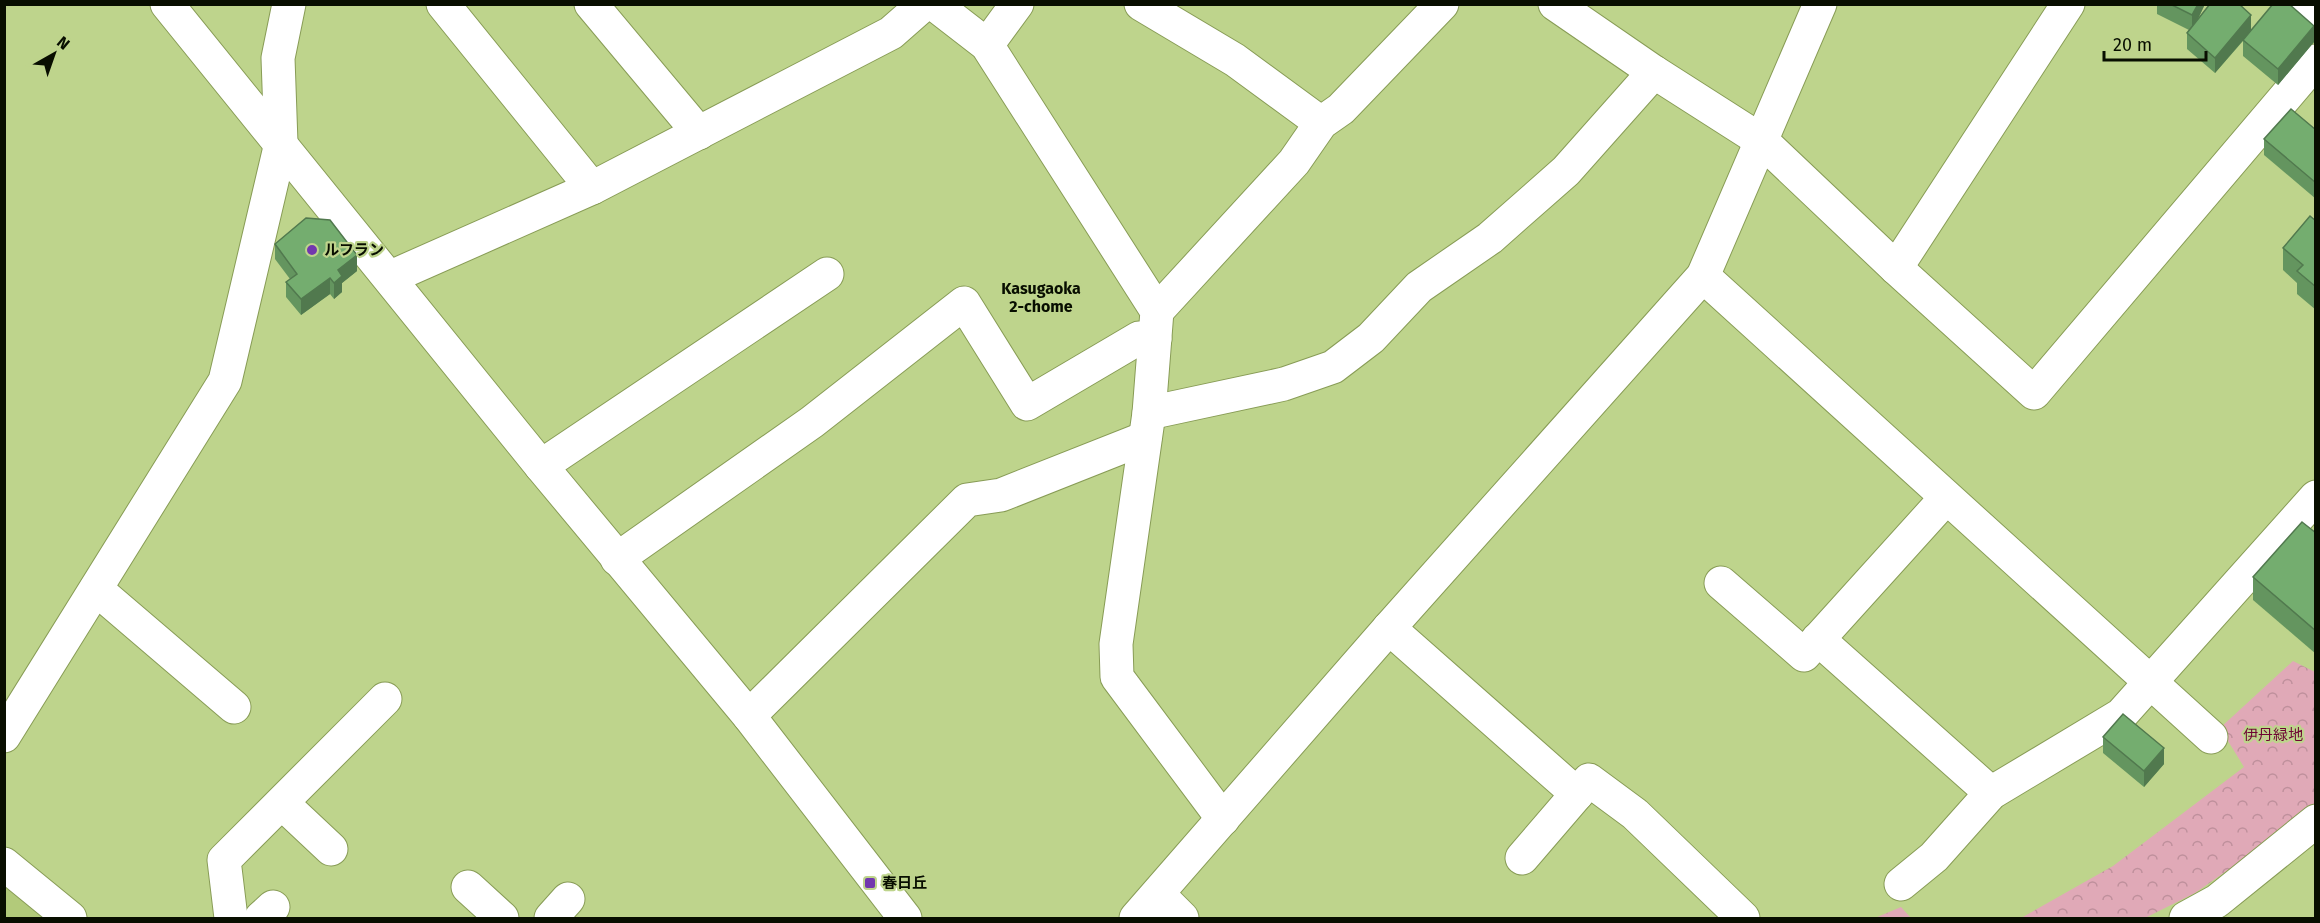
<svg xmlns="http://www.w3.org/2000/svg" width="2320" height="923" font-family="'Fira Sans','Noto Sans JP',sans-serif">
	<defs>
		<pattern id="park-crowns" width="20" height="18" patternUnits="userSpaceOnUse" patternTransform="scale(1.5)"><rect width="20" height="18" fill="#e0a9b7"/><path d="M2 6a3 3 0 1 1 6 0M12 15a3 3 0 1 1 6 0" fill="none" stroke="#bf909c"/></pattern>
	</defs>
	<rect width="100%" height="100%" fill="#bed48c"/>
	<polygon fill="#b2ca7a" points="5,881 45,918 5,918"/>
	<g fill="url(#park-crowns)">
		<polygon points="2293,661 2315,672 2315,809 2195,893 2145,918 2021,918 2113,866 2244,767 2220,728"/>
		<polygon points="1901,907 1911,918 1875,918"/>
	</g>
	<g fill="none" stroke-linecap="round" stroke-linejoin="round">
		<g stroke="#889c56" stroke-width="35">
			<g id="minor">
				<polyline points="167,4 541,466 749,716 905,918"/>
				<polyline points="443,4 592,188"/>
				<polyline points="591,4 699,133"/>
				<polyline points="934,4 987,45 1157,311 1149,413 1116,644 1117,677 1223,819"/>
				<polyline points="1141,4 1235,60 1321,123"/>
				<polyline points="1555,4 1654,72 1762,141 1896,268 2034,393 2316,61"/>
				<polyline points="2292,4 2316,16"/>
				<polyline points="987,45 1017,4"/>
				<polyline points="1896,268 2068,4"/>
				<polyline points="1703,276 2211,737"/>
				<polyline points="391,277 592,188 891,33 924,4"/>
				<polyline points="1157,311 1294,162 1321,123 1341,109 1442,4"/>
				<polyline points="1149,413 1284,384 1333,367 1371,338 1419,287 1490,238 1566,171 1654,72"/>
				<polyline points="541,466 827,274"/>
				<polyline points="617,559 812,422 964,303 1027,404 1139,338 1155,339"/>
				<polyline points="1721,583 1804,655 1946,498"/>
				<polyline points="96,589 234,707"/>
				<polyline points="1389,628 1577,794"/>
				<polyline points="1818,639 1991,793"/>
				<polyline points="749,716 967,500 1001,495 1145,438"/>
				<polyline points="4,736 225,381 281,143 278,58 289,4"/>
				<polyline points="282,803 331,849"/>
				<polyline points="1522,858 1589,780 1635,814 1743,918"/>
				<polyline points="4,864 70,918"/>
				<polyline points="1901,884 1934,857 1991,793 2121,715 2316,497"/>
				<polyline points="468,887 502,918"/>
				<polyline points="1158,894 1182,918"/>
				<polyline points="231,918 224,860 385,699"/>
				<polyline points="261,918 273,907"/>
				<polyline points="551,918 568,899"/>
				<polyline points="1136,918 1389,628 1703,276 1820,4"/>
				<polyline points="2186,918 2217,901 2316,821"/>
			</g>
		</g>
		<use href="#minor" stroke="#fff" stroke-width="33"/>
	</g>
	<g fill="#64955f">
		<polygon points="2157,4 2205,4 2198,19 2314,42 2278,85 2243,56 2243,41 2215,73 2187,49 2187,33 2189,30 2157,14"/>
		<polygon points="2316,130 2316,199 2264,155 2264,139"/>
		<polygon points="2316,221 2316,310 2297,294 2297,283 2283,270 2283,248"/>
		<polygon points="275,244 357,271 342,283 342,292 334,299 330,294 301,315 286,297 286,282 290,279 275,259"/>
		<polygon points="2316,533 2316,654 2253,600 2253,577"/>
		<polygon points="2103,737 2164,764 2144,787 2103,753"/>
	</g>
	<g fill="#51794e">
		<polygon points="2198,4 2205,4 2192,31 2192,15"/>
		<polygon points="2251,15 2251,31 2215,73 2215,58"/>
		<polygon points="2314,26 2314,42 2278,85 2278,69"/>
		<polygon points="357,255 357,271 342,283 342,292 334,299 334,283 338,270"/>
		<polygon points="330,278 330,294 301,315 301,299"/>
		<polygon points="6,666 6,682 4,685 4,669"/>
		<polygon points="2164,748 2164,764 2144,787 2144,771"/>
	</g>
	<g fill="#74ad6f" stroke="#51794e" stroke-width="1.5">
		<polygon points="2170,4 2198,4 2192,15"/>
		<polygon points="2210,4 2239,4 2251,15 2215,58 2187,33"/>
		<polygon points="2273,4 2289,4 2314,26 2278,69 2243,40"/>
		<polygon points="2291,109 2316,130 2316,183 2264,139"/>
		<polygon points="2310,216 2316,221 2316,287 2297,271 2303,265 2283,248"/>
		<polygon points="306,218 330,220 357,255 338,270 342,276 334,283 330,278 301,299 286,282 297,274 275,244"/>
		<polygon points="2302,522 2316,533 2316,631 2253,577"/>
		<polygon points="2123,714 2164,748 2144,771 2103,737"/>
	</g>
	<g fill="#7238ae" stroke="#bed48c" stroke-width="2">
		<circle cx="312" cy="250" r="6"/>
		<rect x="864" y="877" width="12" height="12" rx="3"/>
	</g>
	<g text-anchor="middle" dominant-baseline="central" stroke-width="4.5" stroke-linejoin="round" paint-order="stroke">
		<g font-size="15" font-weight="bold" fill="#080e00" stroke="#bed48c" text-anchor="start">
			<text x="324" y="250">ルフラン</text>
			<text x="882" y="883">春日丘</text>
		</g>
		<g font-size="15" fill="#6e0534" stroke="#bed48c">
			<text x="2273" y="735">伊丹緑地</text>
		</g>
		<g font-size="16" font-weight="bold" fill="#080e00" stroke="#bed48c">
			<text x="1041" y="288">Kasugaoka<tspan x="1041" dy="18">2-chome</tspan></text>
		</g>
	</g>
	<rect width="2320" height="923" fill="none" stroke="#080e00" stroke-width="12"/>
	<g transform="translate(54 54) rotate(40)" stroke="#bed48c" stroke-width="4.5" paint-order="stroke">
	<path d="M0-4.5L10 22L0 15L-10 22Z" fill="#080e00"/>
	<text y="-9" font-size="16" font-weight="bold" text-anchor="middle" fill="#080e00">N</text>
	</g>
	<path d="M2104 51v9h102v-9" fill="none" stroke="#080e00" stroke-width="3"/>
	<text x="2113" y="51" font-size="18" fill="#080e00" stroke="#bed48c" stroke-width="4.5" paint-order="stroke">20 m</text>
</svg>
